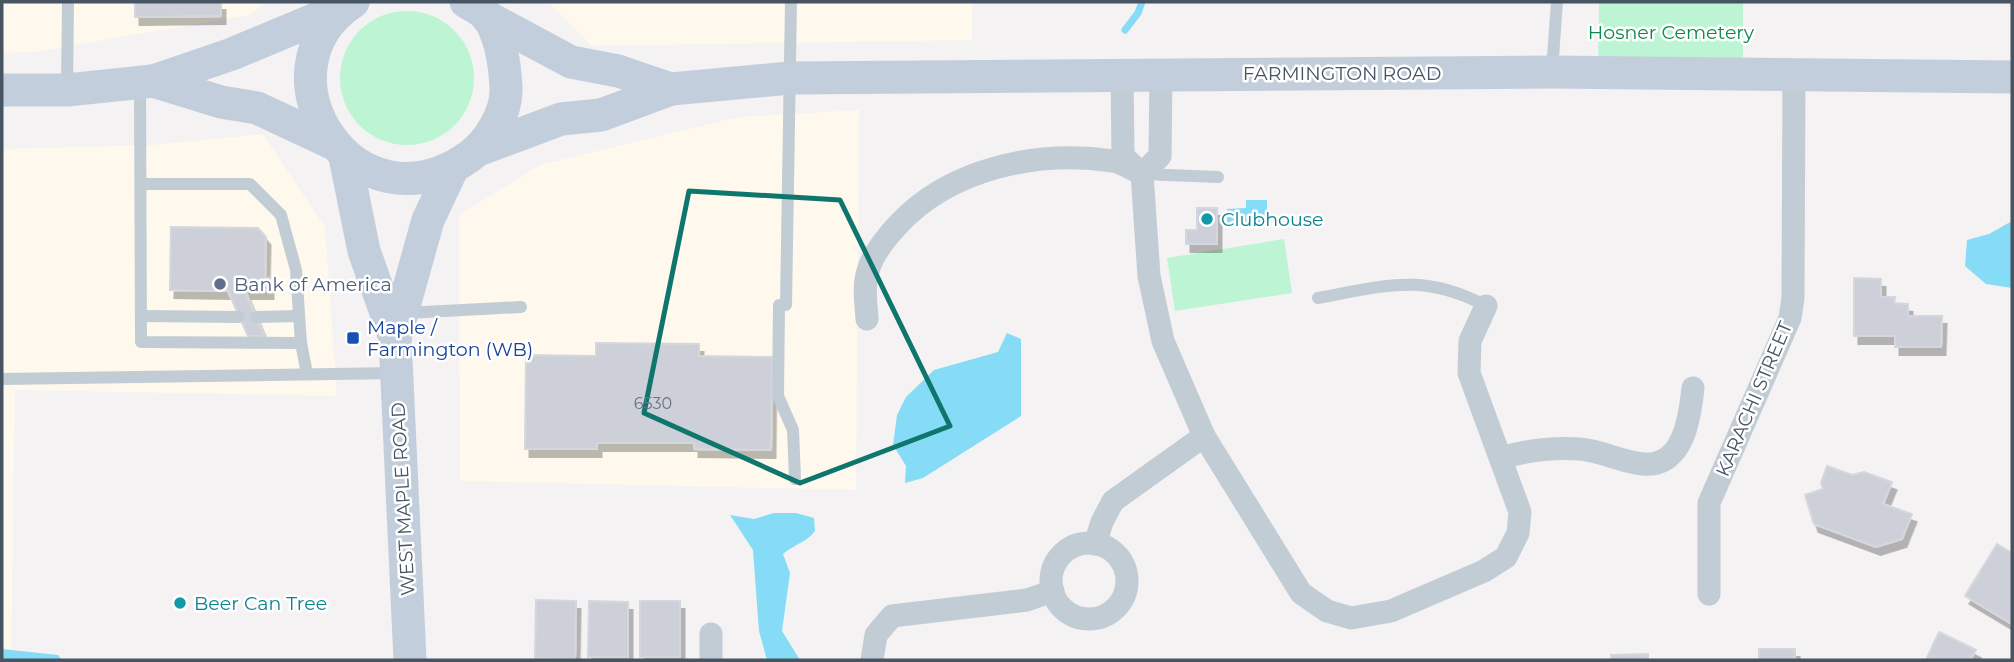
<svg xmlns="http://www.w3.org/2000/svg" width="2014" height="662" font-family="Montserrat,sans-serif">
	<defs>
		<filter id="shadow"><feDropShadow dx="4.5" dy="8" stdDeviation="0" flood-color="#0004"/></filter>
	</defs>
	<rect width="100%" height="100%" fill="#f4f2f2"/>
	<g fill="#fef9ec">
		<polygon points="2,2 266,2 250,15 34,52 2,53"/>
		<polygon points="548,2 972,2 972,40 592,46"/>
		<polygon points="859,110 856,490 460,481 459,215 540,165 738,117"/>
		<polygon points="263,134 325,227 337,396 15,390 11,660 2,660 2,149 151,145"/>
	</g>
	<g fill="#bdf5d4">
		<polygon points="1599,2 1743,2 1743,62 1598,62"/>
		<circle cx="407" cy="78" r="67"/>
		<polygon points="1284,239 1292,293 1175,311 1167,258"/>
	</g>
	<g fill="#86dbf6">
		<polygon points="1246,200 1267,200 1267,225 1227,226 1227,209 1246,208"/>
		<polygon points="2012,221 2012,288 1986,284 1965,266 1967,240 1989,234"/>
		<polygon points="1007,333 1021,339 1021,416 923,478 905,483 906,466 893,445 897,415 906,397 934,370 998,352"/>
		<path d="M774 513H796L814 518 815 531C806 543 794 544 783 554L790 573 782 631 800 660H767L759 631 753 550 730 515 754 519Z"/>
		<polygon points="2,649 58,655 62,660 2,660"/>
	</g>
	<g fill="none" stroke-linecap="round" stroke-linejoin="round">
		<polyline stroke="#86dbf6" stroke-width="7" points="1125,30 1138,13 1142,2"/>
	</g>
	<g fill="#cdd0d8" stroke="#d5d7de" stroke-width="2" filter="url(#shadow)">
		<polygon points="135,2 221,2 221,16 135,17"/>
		<polygon points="1197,208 1217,208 1217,244 1186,244 1186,230 1197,230"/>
		<polygon points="171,227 258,228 266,237 265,278 269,278 269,291 245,291 264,336 248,336 228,291 170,290"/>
		<polygon points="1854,278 1881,279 1881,297 1895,297 1894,303 1908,304 1908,316 1942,316 1941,347 1895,347 1895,336 1854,336"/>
		<polygon points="596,343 699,344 699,356 772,357 771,450 694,449 694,443 597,443 597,449 525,449 526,355 596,356"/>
		<polygon points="1827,466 1852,475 1864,472 1892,482 1883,504 1912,514 1902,539 1876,547 1814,524 1805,495 1823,489 1821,483"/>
		<polygon points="1997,544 2012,553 2012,624 1965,596"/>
		<polygon points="536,600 576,601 575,659 535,658"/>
		<polygon points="589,601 628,602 628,657 588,657"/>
		<rect x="640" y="601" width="40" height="56"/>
		<polygon points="1939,632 1976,650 1970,660 1926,660"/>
		<rect x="1759" y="649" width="36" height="11"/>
		<polygon points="1648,654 1648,660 1611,660 1611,655"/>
	</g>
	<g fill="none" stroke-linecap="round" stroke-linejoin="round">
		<g stroke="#c1ccd5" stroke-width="12">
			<polyline points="1552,71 1557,2"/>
			<polyline points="140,84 141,342 301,343 307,374"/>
			<polyline points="67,89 68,2"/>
			<polyline points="1142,174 1218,177"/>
			<polyline points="141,184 250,184 281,215 296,270 301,343"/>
			<path d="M1318 298C1385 286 1423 272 1486 306"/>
			<polyline points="779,305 778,396 793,430 795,479"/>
			<polyline points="786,305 791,2"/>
			<polyline points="406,313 521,307"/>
			<polyline points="141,316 239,317"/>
			<polyline points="256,317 299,316"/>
			<polyline points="2,379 397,373"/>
		</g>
		<g stroke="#c1ccd5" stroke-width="23">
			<polyline points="1122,74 1123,156 1142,174 1160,156 1161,73"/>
			<path d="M867 319C866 304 863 286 868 271 872 255 885 239 896 227 949 168 1037 150 1113 161 1122 162 1133 170 1142 174L1149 276 1163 341 1204 436 1301 593 1327 611 1351 618 1391 611 1484 571 1506 557 1518 533 1520 512 1469 373 1470 341 1486 306"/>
			<path d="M1501 458C1528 450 1553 447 1580 449 1602 451 1622 462 1643 464 1684 468 1690 416 1693 388"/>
			<circle cx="1089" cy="581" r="38"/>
			<polyline points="1095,544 1102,522 1113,501 1204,436"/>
			<polyline points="1709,594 1709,503 1790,318 1793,298 1794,77"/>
			<polyline points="711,634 711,660"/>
			<polyline points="872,660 876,635 892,616 1027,600 1053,591"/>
		</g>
		<g stroke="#c3cedc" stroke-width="33">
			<path d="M353 2C249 70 354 239 470 156 489 142 507 113 506 88 505 65 501 37 488 17 483 11 473 6 466 2"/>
			<polyline points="487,17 571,62 618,71 671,89"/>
			<polyline points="153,81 221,102 257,108 334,144"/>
			<polyline points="2,90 67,90 153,81 232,54 342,8"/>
			<polyline points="478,150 561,119 601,115 671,89 790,78 1552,72 2012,77"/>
			<polyline points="345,157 364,251 395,338"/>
			<polyline points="410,660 395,338 428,220 452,169"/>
		</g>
	</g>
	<path fill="none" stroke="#0f766e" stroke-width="5" stroke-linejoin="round" d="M689 191 840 200 950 426 800 483 644 413Z"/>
	<g fill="#0f9aa8" stroke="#fff" stroke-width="2.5">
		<circle cx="1207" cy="219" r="7"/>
		<circle cx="180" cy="603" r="7"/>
	</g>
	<circle fill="#5c6f8a" stroke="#fff" stroke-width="2.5" cx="220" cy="284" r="7"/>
	<rect fill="#1a4fb4" stroke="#fff" stroke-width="2.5" x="346" y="331" width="14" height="14" rx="3.5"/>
	<g text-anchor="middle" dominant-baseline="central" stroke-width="5" stroke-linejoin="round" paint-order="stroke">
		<g font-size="16" fill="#687380">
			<text x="653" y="403">6530</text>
		</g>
		<g font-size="19" fill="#0d884f" stroke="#fff">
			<text x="1671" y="32">Hosner Cemetery</text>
		</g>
		<g font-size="19" fill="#475462" stroke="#fff">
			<text x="1342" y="73">FARMINGTON ROAD</text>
			<text transform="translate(1754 399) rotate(-67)">KARACHI STREET</text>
			<text transform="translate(403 499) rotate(-93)">WEST MAPLE ROAD</text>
		</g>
		<g font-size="19" fill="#0d838f" stroke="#fff" text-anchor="start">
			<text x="1221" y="219">Clubhouse</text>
			<text x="194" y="603">Beer Can Tree</text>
		</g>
		<g font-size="19" fill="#4e5e75" stroke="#fff" text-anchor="start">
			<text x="234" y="284">Bank of America</text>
		</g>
		<g font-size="19" fill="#164399" stroke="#fff" text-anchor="start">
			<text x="367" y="327">Maple /<tspan x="367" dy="22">Farmington (WB)</tspan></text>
		</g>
	</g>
	<rect width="2014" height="662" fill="none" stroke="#475462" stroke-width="7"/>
</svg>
